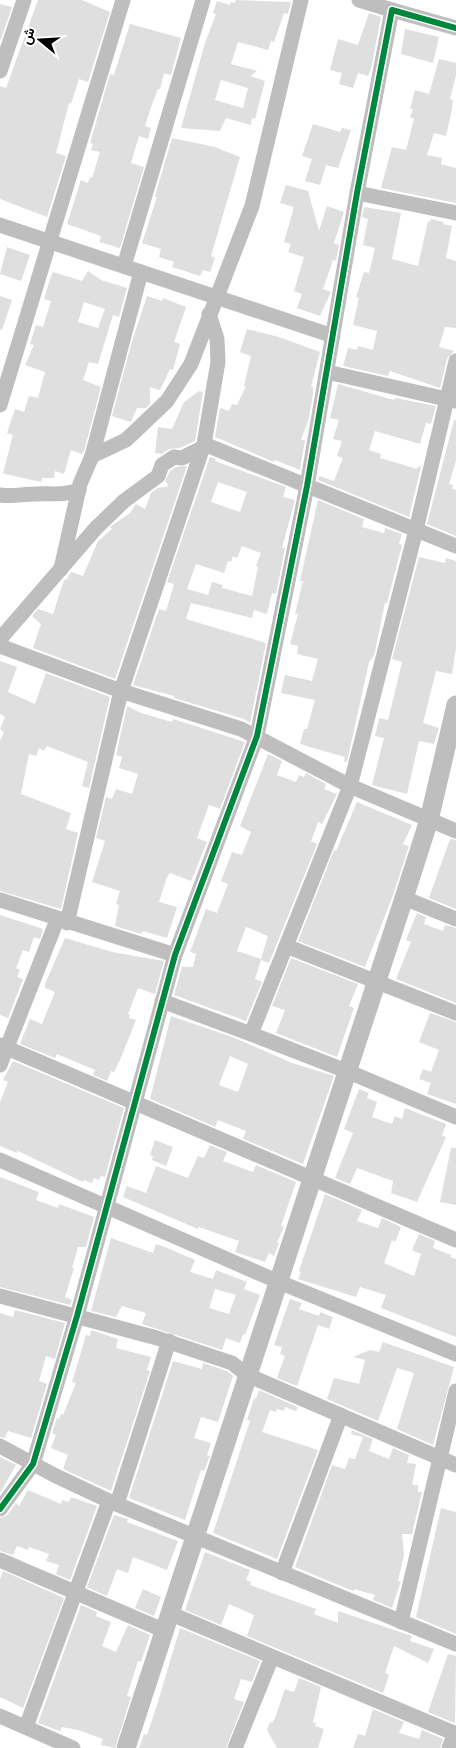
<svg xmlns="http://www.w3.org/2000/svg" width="456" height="1748" font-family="'Archivo Narrow',Vazirmatn,sans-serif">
	<rect width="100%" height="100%" fill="#fff"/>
	<g fill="#dfdfdf" fill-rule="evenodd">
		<polygon points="38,0 82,0 110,12 88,82 79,79 71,104 69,103 56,153 66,156 47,217 0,199 0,86 6,88"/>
		<path d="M236 0 291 2 288 14 284 13 274 42 271 41 268 50 238 42 231 64 257 71 250 76 265 81 255 119 252 118 251 125 226 118 220 131 181 128 205 43 216 14 213 13 217 1 230 5 231 2 235 3ZM221 80 248 88 243 108 215 100Z"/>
		<polygon points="0,4 12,7 1,39 0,39"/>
		<polygon points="369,13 381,17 371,69 368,76 358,73 353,88 339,84 342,73 330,70 338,39 358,45"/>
		<polygon points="130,24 181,38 171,75 164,73 160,89 158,89 151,107 145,126 151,128 148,139 139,136 131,163 144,167 120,248 99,242 101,236 67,224 81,180 88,183 90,177 92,178 100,152 91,150 93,144 90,143 110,74 114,75"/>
		<polygon points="405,29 439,37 433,63 401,54"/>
		<polygon points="439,59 456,63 456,75 450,99 453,100 452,109 446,136 434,133 427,155 442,158 441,164 456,168 456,203 381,188 392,147 406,150 414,119 410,117 413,109 410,109 415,90 429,94"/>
		<polygon points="313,124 340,132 342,128 351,130 338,168 326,165 320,185 305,181 312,159 302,156"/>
		<polygon points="172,138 215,147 240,157 211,256 215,258 210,272 203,270 200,276 172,267 174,262 159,257 161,249 142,243 157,197 155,196"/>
		<polygon points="286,185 308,191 319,231 327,206 344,212 334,243 339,245 336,261 333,260 323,289 331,292 320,316 297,308 302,294 294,291 304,257 288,252 291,244 284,242 294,207 280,203"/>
		<polygon points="364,207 401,213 392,259 418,266 428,221 430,222 431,219 444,222 443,224 452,226 446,258 456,261 456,328 445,327 439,347 454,351 447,359 440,388 390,371 388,376 343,366 348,348 357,350 358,346 373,350 377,331 353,325 359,298 356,297 364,272 369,273 375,248 363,245 368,219 362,217"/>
		<polygon points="7,247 30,255 21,281 0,274"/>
		<path d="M88 271 101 280 127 288 119 317 113 315 98 364 89 362 83 380 101 387 84 451 82 454 71 450 64 474 55 471 54 478H42L41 482 5 474 3 473 13 435 7 433 15 409 24 412 29 396 38 398 45 372 25 365 34 345 30 344 36 325 43 327 51 301 44 299 50 279 53 272 82 281ZM84 302 105 309 98 328 78 322Z"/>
		<polygon points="0,296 12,300 2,330 0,329"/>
		<polygon points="147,296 162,301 163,298 186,307 174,342 180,344 173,370 170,369 160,390 150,387 150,404 146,408 137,408 131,422 112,416 132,341"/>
		<polygon points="247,329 279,337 320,352 311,387 313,387 313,394 309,418 301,440 305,440 300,470 275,460 274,462 215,437 220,408 229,411 232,404 237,405 246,386 244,386 251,356 240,352"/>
		<polygon points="338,384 394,400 395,398 436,406 431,424 426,423 420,444 375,431 369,450 381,454 380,458 417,469 418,466 421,467 409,517 318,480 319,476 334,481 343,458 337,456 342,441 333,439 339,420 330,418"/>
		<polygon points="199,391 203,392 195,441 180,448 169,449 162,454 155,453 158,427 172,429 184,402"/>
		<polygon points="454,420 456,420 456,461 449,484 453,485 452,489 456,490 456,536 427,524"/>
		<path d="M210 457 216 459 215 461 286 487 283 497 295 500 282 548H285L276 594 272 593 267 614 254 610 252 618 191 603 186 619 266 643 250 723 244 719 174 698V696L133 685 159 609 166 611 174 584 167 582ZM218 482 247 492 240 512 211 502ZM242 546 261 553 256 566 258 567 252 596 222 588 223 585 212 582 208 595 187 589 196 564 224 573 228 561 231 562 233 556 237 558Z"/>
		<polygon points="187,466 115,679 33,648 41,624 32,616 38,609 53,614 64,580 67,579 71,572 83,576 98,541 112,529 110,527 130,513 136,504 145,509 151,493 158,488 169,486 165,481 170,471 176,467"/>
		<polygon points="318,500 364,519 362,527 384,533 385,528 402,534 399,544 402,545 387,603 385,603 374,656 369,662 347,762 344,761 345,757 300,744 304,729 307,729 315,700 281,693 285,675 312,681 318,659 297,654 298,646 290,644 298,614 295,614 303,581 300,581"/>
		<polygon points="419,557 445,563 446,558 456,561 456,648 452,674 436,671 423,723 439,728 434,744 419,741 407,794 372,785 384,738 375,736 379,718 388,720 395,692 402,662 392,659"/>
		<polygon points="0,661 17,667 8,692 35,704 46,673 110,697 89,788 82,786 88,762 47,746 44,751 39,748 36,756 29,754 21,794 71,813 66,829 78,833 61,909 0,891 0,741 4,732 0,729 5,717 0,714"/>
		<polygon points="127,706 141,713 172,722 173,719 245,742 220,809 209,805 197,838 207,842 191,881 170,873 167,877 159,902 177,907 167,938 143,931 141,934 115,926 119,905 116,904 120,891 92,882 105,841 96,838 106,797 112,799 116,789 132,794 138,774 119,768 122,757 116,755"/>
		<path d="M268 754 282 761 277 775 296 782 299 775 304 777 306 773 326 784 324 789 337 794 322 824 318 822 311 841 317 844 269 963 261 960 255 979 262 982 246 1021 174 995 182 967H193L196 954 190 952 206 909 217 913 228 884 221 881 232 852 242 855 251 832 240 826ZM246 927 268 936 261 959 237 951Z"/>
		<polygon points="357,802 412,825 403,844 409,846 393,895 365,967 298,941 334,850 336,851"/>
		<polygon points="450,839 456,840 456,909 429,898"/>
		<polygon points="417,913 426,917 424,924 443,931 445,925 456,928 456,1003 396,979 411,942 406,940"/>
		<polygon points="0,915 43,929 40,939 34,937 29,952 23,950 16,968 20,970 17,977 23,979 8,1018 0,1015"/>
		<polygon points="65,938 112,952 164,961 155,994 138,988 128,1014 130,1015 129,1018 136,1020 120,1060 114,1072 111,1071 107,1081 93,1075 95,1070 57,1054 55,1058 20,1044 30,1019 42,1024 55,992 45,988 45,984"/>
		<polygon points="291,958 358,984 349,1006 354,1008 337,1057 276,1033 285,1010 272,1006"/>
		<polygon points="430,1013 456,1022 456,1104 427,1094 431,1083 419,1079 423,1069 431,1072 439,1050 419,1042"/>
		<path d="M171 1016 235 1038 292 1063 334 1076 303 1164 243 1139 246 1131 218 1120 215 1127 150 1099ZM230 1056 248 1064 238 1092 219 1085Z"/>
		<polygon points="13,1061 124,1108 105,1177 101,1176 99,1180 94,1178 92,1183 84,1180 83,1182 18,1151 17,1153 0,1146 0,1102 8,1082 3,1080"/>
		<polygon points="359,1089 369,1093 367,1098 377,1102 372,1117 392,1124 395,1116 402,1119 405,1108 446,1124 442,1136 446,1137 417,1202 391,1193 393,1181 357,1168 350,1184 335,1178 353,1133 344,1129"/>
		<polygon points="155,1140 173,1147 166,1166 152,1160 153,1156 150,1155"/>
		<polygon points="210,1145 227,1152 223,1161 253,1172 256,1165 296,1182 281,1226 284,1227 277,1243 279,1243 274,1256 269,1253 265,1262 235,1252 239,1241 199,1227 198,1229 123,1197 127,1186 146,1193 156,1166 188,1178 198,1156 204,1158"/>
		<polygon points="451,1148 456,1148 456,1205 440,1202"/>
		<polygon points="0,1177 39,1192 36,1200 58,1208 59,1204 94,1217 86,1247 78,1247 72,1268 74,1268 65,1297 72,1300 70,1305 0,1287"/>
		<polygon points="325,1194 362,1210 357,1221 378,1228 382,1218 401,1227 395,1242 392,1240 384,1263 414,1276 421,1254 412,1250 419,1234 435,1241 433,1248 451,1255 450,1257 456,1259 456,1337 381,1308 386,1295 360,1287 356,1297 298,1279 301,1272 299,1271"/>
		<path d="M111 1238 153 1253 156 1244 165 1247 195 1260 190 1272 213 1279 216 1270 247 1282 244 1289 260 1295 245 1335 243 1334 240 1343 226 1338 222 1350 142 1324 146 1313 122 1306 116 1317 91 1311ZM215 1289 236 1295 229 1314 209 1308Z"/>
		<polygon points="290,1299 302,1303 299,1309 319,1316 320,1312 333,1317 329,1329 318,1325 297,1386 277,1378 285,1356 280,1354 282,1347 274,1345"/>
		<polygon points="15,1310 65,1323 55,1359 46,1356 39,1381 47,1384 31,1438 8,1431 5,1438 0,1437 0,1313 13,1317"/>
		<polygon points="91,1330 118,1339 116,1348 151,1357 147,1370 150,1371 111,1491 63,1469 68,1455 51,1448 56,1435 52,1433 57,1418 59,1419 61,1414 63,1415 76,1383 72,1382 86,1335 90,1336"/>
		<polygon points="383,1342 454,1367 433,1445 397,1429 414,1373 397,1368 378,1421 327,1399 334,1378 359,1384 365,1360 353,1357 370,1350 379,1352"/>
		<polygon points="173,1361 202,1369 203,1363 227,1371 233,1376 218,1422 201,1417 194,1438 211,1443 207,1455 210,1456 204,1471 201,1470 185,1520 129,1498"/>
		<polygon points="259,1390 298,1407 296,1411 285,1407 284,1411 277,1409 276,1412 270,1410 262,1432 318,1450 277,1559 213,1533 250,1421 247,1420 254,1398 256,1399"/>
		<polygon points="352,1430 373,1439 369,1451 389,1459 393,1448 409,1455 407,1463 416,1464 412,1485 418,1485 418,1492 422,1492 412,1534 402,1534 404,1555 398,1581 401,1581 392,1608 373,1600 375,1595 354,1589 354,1591 348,1589 295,1567 332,1465 345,1469 349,1458 355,1459 363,1437 351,1434"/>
		<polygon points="0,1457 16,1465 0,1493"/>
		<polygon points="28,1490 61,1504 62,1500 69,1502 71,1497 97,1506 70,1580 56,1574 59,1565 46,1561 49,1554 29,1547 28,1550 17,1546 13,1555 0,1551 0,1518 7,1515 16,1503 19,1506"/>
		<polygon points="441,1508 456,1512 456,1634 416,1617"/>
		<polygon points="114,1515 128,1519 127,1522 178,1541 167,1570 133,1557 128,1573 117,1569 107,1596 87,1587"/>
		<polygon points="205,1552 250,1570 246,1580 251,1582 250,1585 316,1609 314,1614 338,1623 338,1611 412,1636 410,1641 434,1649 428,1663 394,1646 385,1673 389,1675 383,1693 247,1636 254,1615 229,1604 221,1625 185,1610"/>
		<polygon points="3,1571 64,1598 23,1708 0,1697 0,1579"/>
		<polygon points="143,1589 161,1597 154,1616 135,1608"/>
		<polygon points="81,1605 97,1612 96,1616 111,1622 102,1646 116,1652 128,1625 150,1635 141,1662 138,1661 127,1696 131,1697 115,1748 101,1745 103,1739 78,1730 62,1727 60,1731 38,1723"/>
		<polygon points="180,1628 260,1661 252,1682 241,1679 234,1699 244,1702 226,1748 139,1748 144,1734 147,1735 157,1705"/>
		<polygon points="448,1654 456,1656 455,1723 428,1712"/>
		<polygon points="299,1678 321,1687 313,1722 316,1723 315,1726 324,1729 318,1748 277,1748 267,1730 270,1722 272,1723 275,1718 285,1689 294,1692"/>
		<polygon points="373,1709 404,1722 399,1733 419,1739 422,1730 443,1739 440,1748 353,1748 358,1734 365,1736"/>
	</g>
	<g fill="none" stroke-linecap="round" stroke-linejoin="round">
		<g stroke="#bebebe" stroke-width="15">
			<polyline points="359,0 392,10"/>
			<polyline points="0,71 24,0"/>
			<polyline points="357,193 456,213"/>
			<polyline points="0,225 333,336"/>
			<polyline points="124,266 203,0"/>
			<polyline points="456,361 416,530 350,786 251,1034 349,1072 456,1117"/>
			<polyline points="327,372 455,401"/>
			<polyline points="0,405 123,0"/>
			<polyline points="204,444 456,546"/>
			<polyline points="92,456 126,440 167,401 191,364 252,206 301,0"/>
			<path d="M0 495C14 497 22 494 35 494 51 493 63 496 79 490"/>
			<polyline points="61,569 80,484 92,456 141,272"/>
			<polyline points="0,639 96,528 124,501 158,476 162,465 174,457 182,458 202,448"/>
			<polyline points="0,646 121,691 241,729 350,786 456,831"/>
			<polyline points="404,898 456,919"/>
			<polyline points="0,900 175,955"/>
			<polyline points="67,923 121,691 204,444 218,362 217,339 209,314"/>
			<polyline points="286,946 456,1013"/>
			<polyline points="162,1001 251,1034"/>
			<polyline points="0,1045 456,1240"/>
			<polyline points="0,1065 57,920"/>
			<polyline points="0,1160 279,1282 456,1354"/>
			<polyline points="0,1296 157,1338 232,1363 247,1375 456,1465"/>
			<polyline points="0,1446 54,1475 109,1501 456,1644"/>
			<polyline points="117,1504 169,1341"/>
			<polyline points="0,1509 33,1464 77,1316 175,955 257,736 307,486 357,193 392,10 456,28"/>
			<polyline points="0,1560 163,1630"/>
			<polyline points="282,1573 341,1415"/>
			<polyline points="169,1613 456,1734"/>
			<polyline points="401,1622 456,1391"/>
			<polyline points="0,1716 73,1748"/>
			<polyline points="26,1727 109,1501"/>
			<polyline points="235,1748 272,1657"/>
			<polyline points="449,1748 455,1733"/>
		</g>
		<polyline stroke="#bebebe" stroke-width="19" points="126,1748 404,898 429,820 456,705"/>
		<g stroke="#fff" stroke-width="9">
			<polyline id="cycleway" points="0,1509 33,1464 77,1316 175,955 257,736 307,486 357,193 392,10 456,28"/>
		</g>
		<use href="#cycleway" stroke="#00873e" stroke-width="6"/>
	</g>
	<g transform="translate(40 40) rotate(288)" stroke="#ffffff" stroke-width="4" paint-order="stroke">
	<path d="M0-4L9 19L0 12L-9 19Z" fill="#000000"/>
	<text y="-8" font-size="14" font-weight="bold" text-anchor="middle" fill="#000000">ش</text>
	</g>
</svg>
